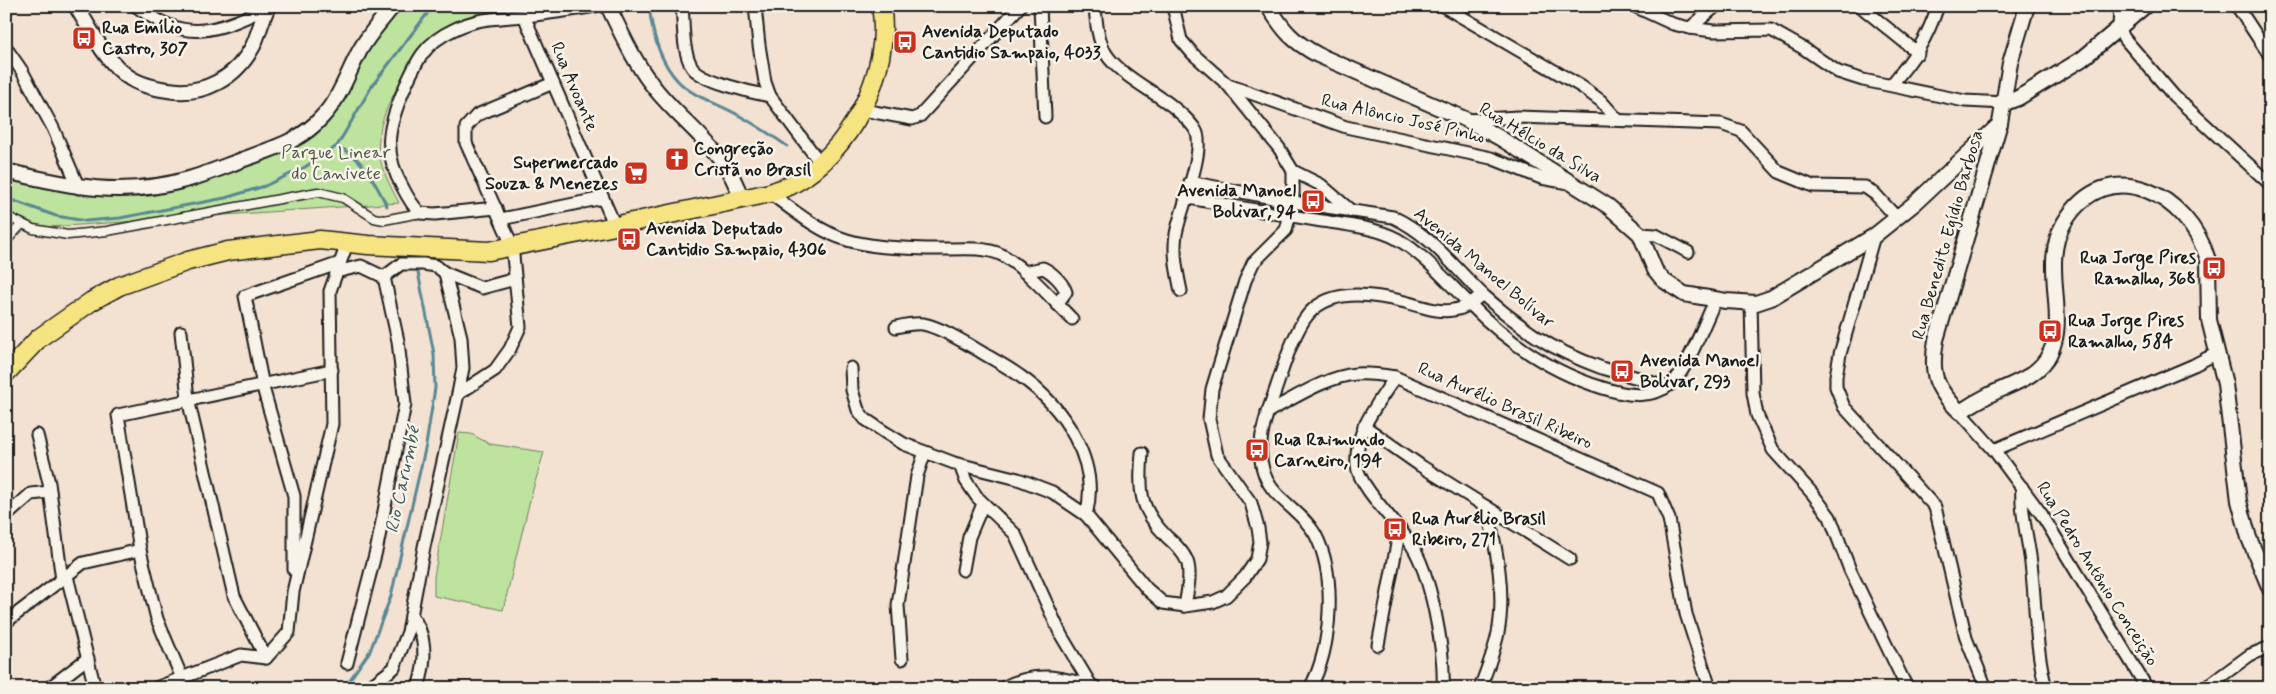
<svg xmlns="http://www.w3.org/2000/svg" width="2276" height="694" font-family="Mynerve,sans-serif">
	<rect width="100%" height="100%" fill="#f3e1d2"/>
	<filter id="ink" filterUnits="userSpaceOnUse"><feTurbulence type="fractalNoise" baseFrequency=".02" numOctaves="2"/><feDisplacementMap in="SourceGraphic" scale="10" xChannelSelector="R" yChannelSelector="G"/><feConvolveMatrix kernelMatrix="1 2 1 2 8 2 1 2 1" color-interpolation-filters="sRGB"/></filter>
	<g filter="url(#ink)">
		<g fill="#bde39e" stroke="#6c805d">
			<path d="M401 6H524C507 10 466 14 454 23 419 47 373 110 379 154 382 171 391 187 399 203L6 230V176L65 190 177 183 325 119 366 53Z"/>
			<polygon points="459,433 471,434 490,444 544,452 531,496 503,610 434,596 434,577"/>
		</g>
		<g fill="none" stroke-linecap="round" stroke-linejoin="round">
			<g stroke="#5a8793" stroke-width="3">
				<path d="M649 6C652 32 659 61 678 81 693 97 719 104 738 115 755 124 771 135 787 146"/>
				<path d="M337 146C364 158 374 181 387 206"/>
				<polyline points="6,198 56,216 86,221 120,218 225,198 265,186 305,167 337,146 372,86 433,6"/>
				<polyline points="344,688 370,651 391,596 426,445 435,388 434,354 417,267"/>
			</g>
			<g stroke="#1c1c1c" stroke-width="11">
				<g id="pedestrian">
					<polyline points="6,216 33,229 68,235 107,231 318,192 343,198 374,218 384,220 420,213"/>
					<polyline points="6,241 22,224"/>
				</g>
			</g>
			<g stroke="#1c1c1c" stroke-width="15">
				<g id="minor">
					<path d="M136 6C186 44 215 32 267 8"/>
					<path d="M682 6C684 25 682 51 692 67 701 81 753 93 770 96"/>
					<polyline points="755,6 759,45 765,82 770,96 821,164"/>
					<polyline points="1040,6 1045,117"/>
					<path d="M1095 6C1096 20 1097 34 1103 48 1112 71 1152 90 1172 106 1181 114 1190 120 1196 131 1206 150 1180 211 1176 234 1173 254 1177 272 1181 291"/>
					<polyline points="1173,6 1181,40 1193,54 1228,85 1279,148 1293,171 1321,185 1350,210"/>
					<polyline points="1443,6 1582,87 1601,101 1617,119"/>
					<polyline points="1634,6 1673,24 1690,28 1713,31 1771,30 1803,48 1838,72 1863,80 1965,101 2005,103"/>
					<polyline points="1860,6 1918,53"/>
					<polyline points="2120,6 2119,28 2124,38 2174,96 2270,184"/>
					<polyline points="2237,6 2270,56"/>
					<polyline points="524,16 615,226"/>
					<polyline points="1690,28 1716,6"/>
					<polyline points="6,48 22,71 53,128 79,188"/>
					<polyline points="1228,85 1346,127 1491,158 1541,178 1569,183"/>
					<path d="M1891 85C1914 58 1926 41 1938 6"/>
					<polyline points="863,110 912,119 920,116 1020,6"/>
					<polyline points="1467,120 1518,117 1721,124 1741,131 1779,172 1813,186 1865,187 1875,194 1897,218"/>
					<path d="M1190 182 1293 202 1393 217C1430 234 1453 266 1482 294 1499 309 1518 324 1537 337 1557 350 1580 360 1602 368 1623 375 1644 377 1664 388"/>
					<path d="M770 193C793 210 819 232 847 240 873 248 904 248 930 249 953 250 981 245 1002 255 1024 267 1054 301 1072 319"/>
					<path d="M1185 197C1229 206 1272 213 1316 220 1340 224 1376 227 1397 239 1425 255 1447 282 1470 304 1508 343 1551 372 1603 388 1625 395 1651 400 1671 384 1686 373 1706 319 1715 301"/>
					<path d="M496 208 435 214 420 213C413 206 407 196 403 188 381 150 389 124 405 87 417 60 425 43 453 30 480 17 495 19 523 16 547 14 571 10 595 6"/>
					<polyline points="501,219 603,198"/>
					<polyline points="1640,234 1656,235 1688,252"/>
					<polyline points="1874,236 1840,354 1836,376 1836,387 1844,407 1935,507 1966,638 1986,688"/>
					<polyline points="336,272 361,266 384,277 398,341 405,404 377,547 347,663"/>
					<path d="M1024 272 1043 268C1052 272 1063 283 1066 292L1057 304"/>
					<polyline points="445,273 461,337 463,368 458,394"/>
					<polyline points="384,277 401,264 423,264 436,266 445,273 482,288 515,279"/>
					<polyline points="1751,302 1753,393 1757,415 1773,450 1812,493 1830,517 1850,570 1907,688"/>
					<path d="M896 327C905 325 914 323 923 324 940 327 966 343 981 352 994 360 1008 367 1020 376 1063 406 1101 462 1086 515"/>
					<polyline points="181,332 188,399 234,596 266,658"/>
					<polyline points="851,368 852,390 858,410 865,419 886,433 904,444 954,463 1018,479 1052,492 1086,515 1147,589 1163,603 1185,606 1213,602 1226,596 1245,577 1257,559 1260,542 1258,528 1251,503 1217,455 1209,419 1212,389 1245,281 1253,263 1286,230 1293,202 1293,171"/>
					<path d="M1395 377C1378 404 1354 431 1357 466 1359 487 1398 524 1411 544 1431 574 1445 651 1443 688"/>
					<path d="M1267 412C1295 398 1325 377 1356 374 1369 373 1382 375 1395 377L1658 493 1669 519 1686 614 1710 688"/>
					<polyline points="1960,412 1994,450 2042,515 2147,688"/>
					<polyline points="1364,426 1421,466 1570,559"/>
					<polyline points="37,435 49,483 62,580"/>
					<polyline points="1994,450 2194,365 2217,353"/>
					<path d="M1142 453C1139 491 1139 509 1167 537 1175 544 1185 553 1188 564 1191 578 1187 593 1185 606"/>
					<polyline points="960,465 966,481 977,497 1015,534 1061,635 1092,687"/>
					<path d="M2022 487C2020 511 2028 538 2031 563 2036 605 2035 647 2046 688"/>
					<polyline points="6,516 31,494 50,492"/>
					<polyline points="294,570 294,496 264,391 245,296 340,263"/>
					<polyline points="963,570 969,537 983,504"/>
					<polyline points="67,576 95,688"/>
					<path d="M411 615C428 636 426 663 418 688"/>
					<polyline points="6,622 83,563 140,550"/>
					<polyline points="1378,645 1400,528"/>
					<polyline points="902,659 898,605 917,476 925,452"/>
					<polyline points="182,678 157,619 140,550 118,415 332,370"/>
					<polyline points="49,688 88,658"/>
					<polyline points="156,688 241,655 266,658 289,632 293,592 332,424 330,291 347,244"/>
					<polyline points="368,688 394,668 408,632 424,547 458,394 495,370 510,349 520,327 512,245 466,143 466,127 477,115 553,83"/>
					<path d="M1003 688C1035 670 1061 677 1095 687"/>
					<path d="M1310 688C1332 648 1337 575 1315 534 1306 518 1289 507 1276 493 1251 466 1261 428 1273 397 1282 372 1290 342 1304 320 1326 286 1372 294 1405 302 1420 306 1438 313 1453 310 1465 309 1474 301 1482 294"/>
					<path d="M1480 688C1487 670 1494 652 1498 633 1506 591 1496 548 1487 507"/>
					<polyline points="2205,688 2250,655 2270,647"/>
				</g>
			</g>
			<g stroke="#1c1c1c" stroke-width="18">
				<g id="tertiary">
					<path d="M76 6C90 28 102 55 122 72 134 83 152 88 168 90 204 96 236 78 253 46 259 33 262 19 268 6"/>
					<path d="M608 6C622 34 634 62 653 86 682 124 728 151 741 199"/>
					<path d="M1268 6C1284 31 1292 41 1318 55L1467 120 1500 138 1608 206 1640 234 1655 270 1663 280 1684 294 1726 301 1756 303 1771 298 1874 236 1915 203 2000 124"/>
					<path d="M2027 6 2010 63 2000 123 1936 340C1930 374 1935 388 1960 412 1969 406 1979 400 1989 395 2011 384 2039 377 2050 353 2069 316 2040 264 2064 223 2108 150 2189 195 2208 260L2209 320 2225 384 2239 501 2249 538 2270 589"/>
					<polyline points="2005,103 2018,98 2082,59 2145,6"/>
					<path d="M6 171C71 187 123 198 189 179 210 173 230 164 250 157 277 147 302 140 322 117 340 98 347 75 359 52 368 35 381 21 393 6"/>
				</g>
			</g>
			<g stroke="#1c1c1c" stroke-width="21">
				<g id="primary">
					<path d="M623 224 770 193C777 190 785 188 791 185 849 154 893 71 881 6"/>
					<polyline points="6,373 39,338 92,301 119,286 188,261 228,251 320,240 368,245 489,251 615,226"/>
				</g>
			</g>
			<use href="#pedestrian" stroke="#f7f3e8" stroke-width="8"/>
			<use href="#minor" stroke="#f7f3e8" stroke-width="11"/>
			<use href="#tertiary" stroke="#f7f3e8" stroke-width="14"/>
			<use href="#primary" stroke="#f6e381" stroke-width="18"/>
		</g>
	</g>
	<defs>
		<g id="bus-square" transform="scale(1.25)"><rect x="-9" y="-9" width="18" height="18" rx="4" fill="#c8321e" stroke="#f7f3e8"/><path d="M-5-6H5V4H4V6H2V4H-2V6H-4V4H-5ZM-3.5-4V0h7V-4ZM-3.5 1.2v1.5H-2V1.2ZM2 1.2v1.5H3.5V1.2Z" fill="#fff"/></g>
		<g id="church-square" transform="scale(1.25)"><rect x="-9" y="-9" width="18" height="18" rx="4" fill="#c8321e" stroke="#f7f3e8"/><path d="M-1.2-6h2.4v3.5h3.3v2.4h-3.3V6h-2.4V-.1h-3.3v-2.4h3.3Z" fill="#fff"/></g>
		<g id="supermarket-square" transform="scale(1.25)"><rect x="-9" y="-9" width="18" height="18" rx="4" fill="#c8321e" stroke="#f7f3e8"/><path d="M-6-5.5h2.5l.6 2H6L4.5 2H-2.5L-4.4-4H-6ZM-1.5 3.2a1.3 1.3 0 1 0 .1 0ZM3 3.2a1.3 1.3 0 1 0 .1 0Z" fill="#fff"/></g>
	</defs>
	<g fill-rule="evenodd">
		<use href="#bus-square" x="84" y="38"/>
		<use href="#bus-square" x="905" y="42"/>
		<use href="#church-square" x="677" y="159"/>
		<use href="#supermarket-square" x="636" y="173"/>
		<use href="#bus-square" x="1313" y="201"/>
		<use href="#bus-square" x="629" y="239"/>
		<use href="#bus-square" x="2214" y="268"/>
		<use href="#bus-square" x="2050" y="331"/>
		<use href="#bus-square" x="1622" y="371"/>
		<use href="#bus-square" x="1257" y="450"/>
		<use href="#bus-square" x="1395" y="529"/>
	</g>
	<g text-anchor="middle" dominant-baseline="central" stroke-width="5" stroke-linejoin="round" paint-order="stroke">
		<g font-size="18" font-weight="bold" fill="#1c1c1c" stroke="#f7f3e8" text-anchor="start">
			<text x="102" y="28">Rua Emílio<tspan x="102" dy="21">Castro, 307</tspan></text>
			<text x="922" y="32">Avenida Deputado<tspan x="922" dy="21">Cantidio Sampaio, 4033</tspan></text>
			<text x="694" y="149">Congreção<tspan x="694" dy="21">Cristã no Brasil</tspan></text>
			<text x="618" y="163" text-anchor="end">Supermercado<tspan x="618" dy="21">Souza &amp; Menezes</tspan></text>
			<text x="1296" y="191" text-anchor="end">Avenida Manoel<tspan x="1296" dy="21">Bolivar, 94</tspan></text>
			<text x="646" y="229">Avenida Deputado<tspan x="646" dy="21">Cantidio Sampaio, 4306</tspan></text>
			<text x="2196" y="258" text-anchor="end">Rua Jorge Pires<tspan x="2196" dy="21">Ramalho, 368</tspan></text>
			<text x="2068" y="321">Rua Jorge Pires<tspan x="2068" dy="21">Ramalho, 584</tspan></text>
			<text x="1640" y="361">Avenida Manoel<tspan x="1640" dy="21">Bolivar, 293</tspan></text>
			<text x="1274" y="440">Rua Raimundo<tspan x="1274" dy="21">Carneiro, 194</tspan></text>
			<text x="1412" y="519">Rua Aurélio Brasil<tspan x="1412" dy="21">Ribeiro, 271</tspan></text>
		</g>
		<g font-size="18" fill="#1c1c1c" stroke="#f7f3e8">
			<text transform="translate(574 87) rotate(67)">Rua Avoante</text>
			<text transform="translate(1403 119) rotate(13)">Rua Alôncio José Pinho</text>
			<text transform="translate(1540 143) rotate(31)">Rua Hélcio da Silva</text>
			<text transform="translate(1948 235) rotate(-74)">Rua Benedito Egídio Barbosa</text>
			<text transform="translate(1484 268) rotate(40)">Avenida Manoel Bolívar</text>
			<text transform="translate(1505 406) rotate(24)">Rua Aurélio Brasil Ribeiro</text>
			<text transform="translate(2097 574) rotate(58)">Rua Pedro Antônio Conceição</text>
		</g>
		<g font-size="18" fill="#4c5843" stroke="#f7f3e8">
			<text x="336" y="153">Parque Linear<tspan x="336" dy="21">do Canivete</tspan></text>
		</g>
		<g font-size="19" font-style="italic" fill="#405a62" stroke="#f7f3e8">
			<text transform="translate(403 480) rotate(-78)">Rio Carumbé</text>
		</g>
	</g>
	<rect width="2276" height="694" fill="none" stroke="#f7f3e8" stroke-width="25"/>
	<rect x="12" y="12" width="2251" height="669" fill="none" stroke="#1c1c1c" stroke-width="2" filter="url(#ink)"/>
</svg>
